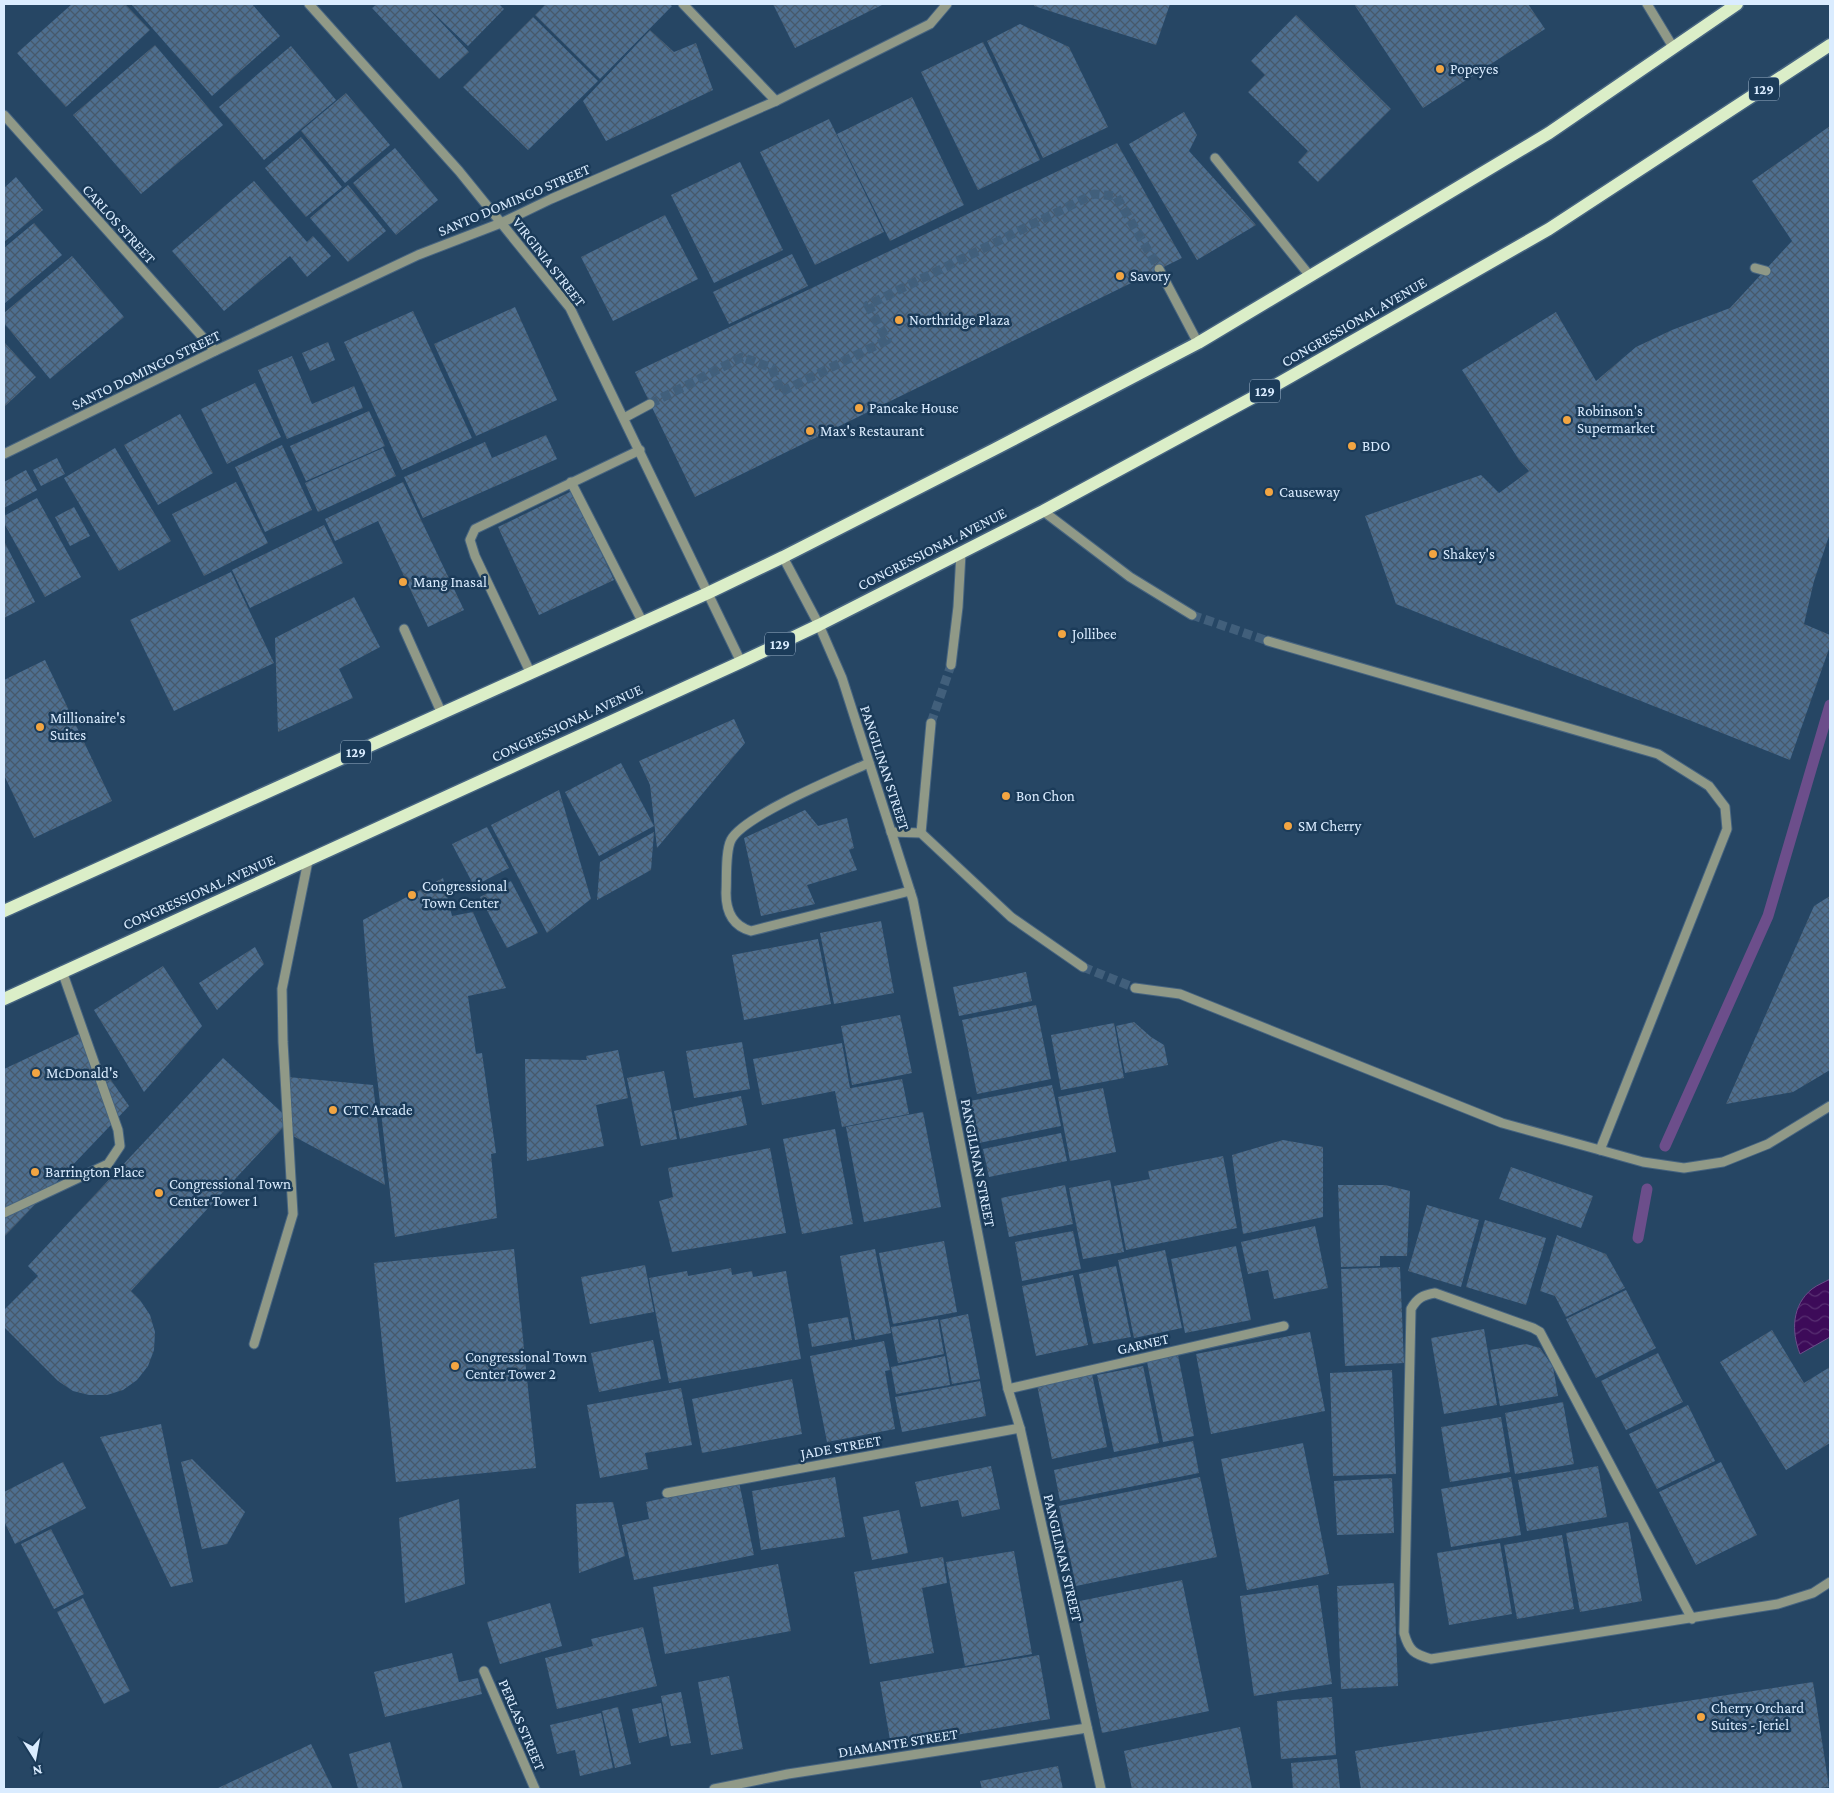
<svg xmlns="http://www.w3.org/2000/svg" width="1834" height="1793" font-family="'Crimson Pro',serif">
	<defs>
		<pattern id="water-waves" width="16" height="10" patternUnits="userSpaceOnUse" patternTransform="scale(1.25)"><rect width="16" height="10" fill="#3d0b59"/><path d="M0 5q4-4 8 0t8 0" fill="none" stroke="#582f72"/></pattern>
		<pattern id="building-cross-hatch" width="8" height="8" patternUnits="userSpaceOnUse" patternTransform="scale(1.25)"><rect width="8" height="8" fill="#4e6f90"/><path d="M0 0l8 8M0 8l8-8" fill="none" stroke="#47596b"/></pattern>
	</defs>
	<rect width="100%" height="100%" fill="#264664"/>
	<path fill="url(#water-waves)" stroke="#6c4e8b" d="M1830 1279V1337L1800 1354C1791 1331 1792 1305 1812 1289 1817 1285 1825 1282 1830 1279Z"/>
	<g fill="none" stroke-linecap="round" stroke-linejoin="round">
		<g stroke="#6c4e8b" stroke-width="11">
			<polyline points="1665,1146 1768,916 1830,705"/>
			<polyline points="1638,1238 1647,1189"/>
		</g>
	</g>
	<g fill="url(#building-cross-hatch)">
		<polygon points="72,4 125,4 150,30 66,107 17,53"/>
		<polygon points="131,4 252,4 280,36 212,96"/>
		<polygon points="377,4 499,4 504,9 468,46 428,8 469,52 439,79 372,8"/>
		<polygon points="546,4 669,4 672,6 600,79 535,15"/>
		<polygon points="773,4 884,4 795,48"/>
		<polygon points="1034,4 1170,4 1156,45 1034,6"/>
		<polygon points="1354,4 1528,4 1545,29 1423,108"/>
		<polygon points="1296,15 1391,109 1318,182 1298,162 1308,151 1248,92 1265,75 1251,61"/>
		<polygon points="533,17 598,81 528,150 463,87"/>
		<polygon points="1020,24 1069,47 1108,127 1043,158 987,41"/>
		<polygon points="650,30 674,52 696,43 713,90 606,141 583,101"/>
		<polygon points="983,42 1040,160 978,190 921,72"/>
		<polygon points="155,45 223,125 141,194 73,115"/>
		<polygon points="291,46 336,100 264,160 219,107"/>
		<polygon points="346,93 390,145 345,183 301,131"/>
		<polygon points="912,97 964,205 890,241 837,134"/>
		<polygon points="1184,112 1197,135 1189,151 1256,225 1197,260 1129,144"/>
		<polygon points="829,119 884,232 815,265 760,152"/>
		<polygon points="1830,126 1830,533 1814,581 1804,624 1830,635 1830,646 1790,760 1396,604 1365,516 1481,475 1499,493 1529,471 1519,460 1462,370 1556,312 1596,381 1636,347 1672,330 1730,308 1792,241 1752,181"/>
		<polygon points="301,137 342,187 306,217 265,168"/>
		<polygon points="1117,143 1182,258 695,497 635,372"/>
		<polygon points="395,148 438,200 396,235 353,183"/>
		<polygon points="740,162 783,250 714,283 671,195"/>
		<polygon points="16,177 43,210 4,242 4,188"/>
		<polygon points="254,181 307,242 313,236 331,256 307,277 290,256 224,311 172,251"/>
		<polygon points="348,185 386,231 348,262 310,218"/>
		<polygon points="665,215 698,279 613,321 581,257"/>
		<polygon points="34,223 62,255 4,304 4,248"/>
		<polygon points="792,254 808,286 729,324 713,292"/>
		<polygon points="72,256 124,317 50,379 4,323 4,313"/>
		<polygon points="515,307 557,400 476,436 434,344"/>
		<polygon points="413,311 472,438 402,470 344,342"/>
		<polygon points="4,342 36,377 4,407"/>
		<polygon points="328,342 335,360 310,371 302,353"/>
		<polygon points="292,356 312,404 354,386 363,408 287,439 258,370"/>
		<polygon points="255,383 281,437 227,464 201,409"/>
		<polygon points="369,411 385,446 306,481 290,446"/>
		<polygon points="180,414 213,473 158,505 124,445"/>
		<polygon points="546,435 557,459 423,518 404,477 485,442 492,458"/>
		<polygon points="282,445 312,510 265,532 235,467"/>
		<polygon points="115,448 171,541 119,571 64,478"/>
		<polygon points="383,448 396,476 318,512 305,483"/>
		<polygon points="57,458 65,474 41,486 33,470"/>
		<polygon points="26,470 37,490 4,508 4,482"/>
		<polygon points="236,482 268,543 204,576 172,514"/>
		<polygon points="403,482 464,610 428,627 378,521 335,541 325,519"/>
		<polygon points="572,491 614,580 539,615 498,527"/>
		<polygon points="37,498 81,577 45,597 4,523 4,516"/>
		<polygon points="74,507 90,536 70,546 55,517"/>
		<polygon points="324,525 343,563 250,608 232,570"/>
		<polygon points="4,541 35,602 4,618"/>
		<polygon points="231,572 274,663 174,711 130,620"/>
		<polygon points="354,597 380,647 339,669 353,698 278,732 275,638"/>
		<polygon points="45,660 112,801 34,838 4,775 4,680"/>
		<polygon points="734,719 745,743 657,848 650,785 639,761"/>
		<polygon points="621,763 654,826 599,856 565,792"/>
		<polygon points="559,790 591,899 547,933 491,825"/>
		<polygon points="805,810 818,826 847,818 854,848 849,850 857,870 807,885 815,904 761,916 744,838"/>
		<polygon points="487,827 509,868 474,886 452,844"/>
		<polygon points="654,832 651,870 597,900 600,862"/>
		<polygon points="443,878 452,916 473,912 506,988 468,996 476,1054 482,1053 496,1153 491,1154 497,1218 395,1237 373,1041 363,920"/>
		<polygon points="511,881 538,933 507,948 480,897"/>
		<polygon points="1830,896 1830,1070 1793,1092 1726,1104 1814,906"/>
		<polygon points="881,921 894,993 834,1004 820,933"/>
		<polygon points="818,939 831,1004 744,1020 732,955"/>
		<polygon points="255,947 264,964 217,1010 199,983"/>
		<polygon points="163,966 202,1026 144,1092 94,1010"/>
		<polygon points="1026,972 1032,1001 959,1016 953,987"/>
		<polygon points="1036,1005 1051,1079 977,1094 962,1020"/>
		<polygon points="900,1015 912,1073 852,1085 841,1026"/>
		<polygon points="1134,1022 1151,1037 1164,1045 1168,1065 1125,1073 1116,1026"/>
		<polygon points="1114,1023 1124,1078 1061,1090 1051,1035"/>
		<polygon points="79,1034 129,1106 4,1237 4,1069"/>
		<polygon points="742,1042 750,1089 694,1098 686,1051"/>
		<polygon points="842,1043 850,1088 840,1090 902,1079 909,1114 842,1127 835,1091 762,1105 753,1059"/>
		<polygon points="618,1050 628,1098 596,1105 604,1146 527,1161 525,1059 587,1060 586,1056"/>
		<polygon points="223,1058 290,1120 131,1291 140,1300 150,1315 155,1332 154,1350 148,1366 137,1380 123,1390 107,1395 89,1395 73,1391 58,1381 4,1327 4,1310 38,1276 28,1266"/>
		<polygon points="664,1071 677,1139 641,1146 627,1078"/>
		<polygon points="288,1077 373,1085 385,1185 293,1136"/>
		<polygon points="1052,1085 1061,1126 979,1143 970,1101"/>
		<polygon points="1103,1088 1116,1152 1070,1161 1058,1097"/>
		<polygon points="741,1096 747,1125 680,1139 674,1111"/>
		<polygon points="923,1112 941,1207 864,1222 846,1127"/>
		<polygon points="835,1129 853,1224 802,1234 783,1139"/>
		<polygon points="1061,1133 1067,1161 989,1177 983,1149"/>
		<polygon points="1283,1140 1323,1147 1323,1217 1243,1234 1232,1155"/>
		<polygon points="770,1148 786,1233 672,1252 659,1201 673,1197 668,1168"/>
		<polygon points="1223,1156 1237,1228 1126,1250 1114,1186 1150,1179 1148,1171"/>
		<polygon points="1511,1167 1593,1196 1581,1228 1499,1199"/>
		<polygon points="1110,1180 1124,1252 1083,1259 1069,1188"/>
		<polygon points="1065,1185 1073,1224 1009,1237 1001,1198"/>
		<polygon points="1338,1185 1385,1185 1410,1191 1407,1256 1380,1256 1380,1266 1341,1267"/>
		<polygon points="1427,1205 1479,1220 1461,1287 1408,1271"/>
		<polygon points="1485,1220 1546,1238 1526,1305 1466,1287"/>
		<polygon points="1315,1226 1328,1288 1274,1299 1268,1270 1248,1274 1241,1242"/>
		<polygon points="1073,1231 1081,1269 1022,1281 1015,1242"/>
		<polygon points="1557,1235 1606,1254 1625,1288 1566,1317 1555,1296 1540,1291"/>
		<polygon points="944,1241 957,1312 893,1324 879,1253"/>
		<polygon points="1236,1246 1251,1320 1185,1333 1171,1259"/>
		<polygon points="514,1249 536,1468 396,1482 374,1263"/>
		<polygon points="875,1249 891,1333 855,1340 840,1256"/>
		<polygon points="1165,1250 1182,1328 1134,1338 1118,1260"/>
		<polygon points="645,1265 654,1312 590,1324 581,1277"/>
		<polygon points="1116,1266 1131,1337 1093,1344 1079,1274"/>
		<polygon points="1400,1267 1404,1363 1345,1366 1341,1269"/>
		<polygon points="731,1268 732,1275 752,1271 753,1277 786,1271 801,1359 669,1383 649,1278 687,1271 688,1276"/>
		<polygon points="1073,1275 1088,1345 1036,1356 1022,1286"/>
		<polygon points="1626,1290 1656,1348 1596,1378 1566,1319"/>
		<polygon points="968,1314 980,1379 952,1384 940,1320"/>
		<polygon points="848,1317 852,1340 812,1347 808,1324"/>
		<polygon points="938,1319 944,1354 898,1363 891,1327"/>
		<polygon points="1484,1329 1497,1405 1444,1414 1431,1338"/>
		<polygon points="1772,1330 1804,1383 1830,1367 1830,1443 1786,1470 1720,1362"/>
		<polygon points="1310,1332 1325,1411 1211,1434 1196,1354"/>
		<polygon points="653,1340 661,1379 599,1392 591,1353"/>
		<polygon points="884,1341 890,1370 885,1371 895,1429 827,1442 810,1356"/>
		<polygon points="1526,1344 1540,1348 1553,1367 1558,1396 1500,1406 1490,1350"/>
		<polygon points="1658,1353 1683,1402 1626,1430 1601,1381"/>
		<polygon points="1178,1355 1194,1436 1163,1442 1147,1362"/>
		<polygon points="945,1356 950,1385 896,1394 891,1367"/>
		<polygon points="1143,1366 1159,1443 1114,1452 1097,1375"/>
		<polygon points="1392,1370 1396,1474 1333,1476 1330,1373"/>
		<polygon points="1092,1374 1107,1447 1052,1459 1037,1385"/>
		<polygon points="792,1379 802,1434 702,1453 692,1399"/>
		<polygon points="980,1381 986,1416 902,1432 895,1397"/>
		<polygon points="681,1388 692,1445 645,1453 648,1469 600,1478 587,1405"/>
		<polygon points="1563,1402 1574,1464 1515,1474 1505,1413"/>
		<polygon points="1688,1405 1715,1461 1657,1489 1629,1434"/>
		<polygon points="1501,1417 1510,1472 1450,1482 1441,1427"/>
		<polygon points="161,1424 193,1582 171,1587 100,1437"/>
		<polygon points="1193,1441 1199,1473 1060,1501 1054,1470"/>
		<polygon points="1303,1443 1329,1574 1247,1590 1221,1459"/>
		<polygon points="192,1459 245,1512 227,1544 202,1549 181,1462"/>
		<polygon points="63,1462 86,1508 15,1544 4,1521 4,1492"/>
		<polygon points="1721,1462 1757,1535 1696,1565 1659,1492"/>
		<polygon points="991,1466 1000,1509 962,1517 958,1500 921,1507 915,1482"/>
		<polygon points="1598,1466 1607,1517 1527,1531 1518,1480"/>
		<polygon points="835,1477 845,1537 761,1550 752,1491"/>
		<polygon points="1200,1477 1217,1557 1076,1586 1059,1506"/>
		<polygon points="1511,1477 1521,1535 1451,1547 1441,1489"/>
		<polygon points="1392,1478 1394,1533 1337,1535 1334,1481"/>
		<polygon points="739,1482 754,1555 634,1580 622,1525 649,1519 646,1502"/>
		<polygon points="459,1499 465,1584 405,1603 399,1518"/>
		<polygon points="613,1502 625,1556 579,1573 576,1504"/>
		<polygon points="899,1510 908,1553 872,1560 863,1517"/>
		<polygon points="1628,1522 1642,1601 1580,1612 1566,1533"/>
		<polygon points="51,1529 84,1594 54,1609 21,1544"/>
		<polygon points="1562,1535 1574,1609 1517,1619 1504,1545"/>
		<polygon points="1500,1543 1512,1614 1449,1625 1437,1553"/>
		<polygon points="1014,1551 1032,1654 965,1666 946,1562"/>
		<polygon points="943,1557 947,1583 922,1588 934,1653 870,1664 854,1572"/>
		<polygon points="778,1564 791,1631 665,1654 653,1587"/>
		<polygon points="1182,1580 1209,1711 1102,1733 1075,1602"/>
		<polygon points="1394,1583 1398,1686 1341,1689 1337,1586"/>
		<polygon points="1318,1585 1332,1684 1254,1696 1240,1596"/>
		<polygon points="83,1598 130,1691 104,1704 57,1612"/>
		<polygon points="550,1603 562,1646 500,1664 487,1622"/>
		<polygon points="643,1627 657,1686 557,1709 545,1658 593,1646 591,1639"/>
		<polygon points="452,1653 459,1682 478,1678 482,1694 385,1717 374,1672"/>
		<polygon points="1039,1655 1050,1719 891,1746 880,1682"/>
		<polygon points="729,1676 743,1749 711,1755 698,1682"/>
		<polygon points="1813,1682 1829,1787 1813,1789 1361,1789 1355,1751"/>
		<polygon points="681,1692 691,1743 671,1746 661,1696"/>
		<polygon points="1332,1697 1336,1755 1281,1759 1277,1701"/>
		<polygon points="661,1703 667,1736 639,1743 632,1709"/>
		<polygon points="618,1707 631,1764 615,1768 602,1711"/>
		<polygon points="601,1713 613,1768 580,1776 575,1750 557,1754 550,1725"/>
		<polygon points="1240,1727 1252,1789 1132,1789 1124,1751"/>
		<polygon points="390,1742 403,1789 358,1789 349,1754"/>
		<polygon points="311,1744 333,1789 216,1789"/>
		<polygon points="1337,1759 1340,1789 1293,1789 1291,1763"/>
		<polygon points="1058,1766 1063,1789 982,1789 980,1781"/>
	</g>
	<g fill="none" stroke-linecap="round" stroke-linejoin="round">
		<g stroke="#415f7b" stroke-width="9" stroke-dasharray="9 4.5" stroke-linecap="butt">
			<polyline points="650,404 742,357 772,368 781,392 887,340 868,305 1094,194 1116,196 1159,269"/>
			<polyline points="1192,615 1268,641"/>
			<polyline points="931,723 951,665"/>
			<polyline points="1083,967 1135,988"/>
		</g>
		<g stroke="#466480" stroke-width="11">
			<g id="minor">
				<polyline points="309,4 459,171 570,308 741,662"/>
				<polyline points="683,4 776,101"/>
				<polyline points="1647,4 1673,47"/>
				<polyline points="4,115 215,351"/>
				<polyline points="1215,158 1310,276"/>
				<polyline points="1755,268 1766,271"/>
				<polyline points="1159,269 1198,343"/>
				<polyline points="624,418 650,404"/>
				<polyline points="4,454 215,351 418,255 501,223 551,199 776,101 930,24 947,4"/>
				<polyline points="571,482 643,623"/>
				<polyline points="1043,511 1130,577 1192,615"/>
				<polyline points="783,557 819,625 842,678 913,900 1008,1389 1020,1428 1101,1789"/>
				<polyline points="404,629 442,714"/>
				<polyline points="951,665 958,607 961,553"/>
				<polyline points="531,674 475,556 470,540 475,529 640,450"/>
				<path d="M869 763C840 776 743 816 731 840 725 852 727 880 726 893 726 912 733 926 751 931L910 891"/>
				<polyline points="891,832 921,833 1011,917 1083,967"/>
				<polyline points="921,833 931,723"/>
				<polyline points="1135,988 1180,994 1502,1123 1600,1150 1727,829 1725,807 1709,786 1658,754 1268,641"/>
				<polyline points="1600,1150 1643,1162 1684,1168 1723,1162 1768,1144 1830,1106"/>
				<polyline points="4,1213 108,1164 120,1146 118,1130 62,971"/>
				<polyline points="254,1344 293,1214 283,1042 282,989 308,861"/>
				<polyline points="1008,1389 1284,1326"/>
				<polyline points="667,1493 1020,1428"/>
				<path d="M1692 1619 1540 1332 1533 1328 1435 1293C1423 1295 1417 1298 1411 1309L1404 1633C1409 1651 1414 1654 1431 1659L1778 1604 1813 1593 1830 1582"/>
				<polyline points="484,1671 535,1789"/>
				<polyline points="714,1789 788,1774 1087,1728"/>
			</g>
		</g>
		<g stroke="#466480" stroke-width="15">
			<g id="major">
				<polyline points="4,911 708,593 783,557 993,450 1198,343 1549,133 1737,4"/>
				<polyline points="4,999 741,662 819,625 1043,511 1274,386 1549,229 1830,45"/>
			</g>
		</g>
		<use href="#minor" stroke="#909987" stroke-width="9"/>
		<use href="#major" stroke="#dbeec8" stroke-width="12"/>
	</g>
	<g fill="#f2a542" stroke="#1b3b59" stroke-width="2">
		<circle cx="1440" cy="69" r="5"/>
		<circle cx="1120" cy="276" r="5"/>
		<circle cx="899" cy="320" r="5"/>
		<circle cx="859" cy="408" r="5"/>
		<circle cx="1567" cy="420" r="5"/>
		<circle cx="810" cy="431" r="5"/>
		<circle cx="1352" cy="446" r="5"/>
		<circle cx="1269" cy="492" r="5"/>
		<circle cx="1433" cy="554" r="5"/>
		<circle cx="403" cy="582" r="5"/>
		<circle cx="1062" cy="634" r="5"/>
		<circle cx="40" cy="727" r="5"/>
		<circle cx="1006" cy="796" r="5"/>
		<circle cx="1288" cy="826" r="5"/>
		<circle cx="412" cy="895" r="5"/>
		<circle cx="36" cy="1073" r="5"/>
		<circle cx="333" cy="1110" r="5"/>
		<circle cx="35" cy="1172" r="5"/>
		<circle cx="159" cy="1193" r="5"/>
		<circle cx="455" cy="1366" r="5"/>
		<circle cx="1701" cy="1717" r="5"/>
	</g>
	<g text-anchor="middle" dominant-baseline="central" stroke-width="5" stroke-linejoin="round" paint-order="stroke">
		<g fill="#1b3b59" stroke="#a1b7cd" stroke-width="1">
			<rect x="1749" y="77.5" width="30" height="23" rx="4"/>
			<rect x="1250" y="379.5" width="30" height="23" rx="4"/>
			<rect x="765" y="632.5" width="30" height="23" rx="4"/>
			<rect x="341" y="740.5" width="30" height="23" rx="4"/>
		</g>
		<g font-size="14" font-weight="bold" fill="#daecff">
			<text x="1764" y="89">129</text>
			<text x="1265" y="391">129</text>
			<text x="780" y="644">129</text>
			<text x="356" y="752">129</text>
		</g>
		<g font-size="15" fill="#daecff" stroke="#1b3b59" text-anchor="start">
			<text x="1450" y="69">Popeyes</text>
			<text x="1130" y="276">Savory</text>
			<text x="909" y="320">Northridge Plaza</text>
			<text x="869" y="408">Pancake House</text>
			<text x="1577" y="411">Robinson's<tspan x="1577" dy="17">Supermarket</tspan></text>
			<text x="820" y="431">Max's Restaurant</text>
			<text x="1362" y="446">BDO</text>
			<text x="1279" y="492">Causeway</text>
			<text x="1443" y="554">Shakey's</text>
			<text x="413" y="582">Mang Inasal</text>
			<text x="1072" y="634">Jollibee</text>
			<text x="50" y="718">Millionaire's<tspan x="50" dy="17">Suites</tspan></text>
			<text x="1016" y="796">Bon Chon</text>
			<text x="1298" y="826">SM Cherry</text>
			<text x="422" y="886">Congressional<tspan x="422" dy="17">Town Center</tspan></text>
			<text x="46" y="1073">McDonald's</text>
			<text x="343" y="1110">CTC Arcade</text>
			<text x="45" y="1172">Barrington Place</text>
			<text x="169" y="1184">Congressional Town<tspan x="169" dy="17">Center Tower 1</tspan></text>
			<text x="465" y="1357">Congressional Town<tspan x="465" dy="17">Center Tower 2</tspan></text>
			<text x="1711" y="1708">Cherry Orchard<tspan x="1711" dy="17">Suites - Jeriel</tspan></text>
		</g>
		<g font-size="15" fill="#daecff" stroke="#1b3b59">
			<text transform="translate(514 200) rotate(-23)">SANTO DOMINGO STREET</text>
			<text transform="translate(119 224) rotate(48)">CARLOS STREET</text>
			<text transform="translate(549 262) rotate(52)">VIRGINIA STREET</text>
			<text transform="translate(1354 322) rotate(-30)">CONGRESSIONAL AVENUE</text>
			<text transform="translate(146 370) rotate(-26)">SANTO DOMINGO STREET</text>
			<text transform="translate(932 549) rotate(-27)">CONGRESSIONAL AVENUE</text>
			<text transform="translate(567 723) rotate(-25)">CONGRESSIONAL AVENUE</text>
			<text transform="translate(885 768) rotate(72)">PANGILINAN STREET</text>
			<text transform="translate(199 892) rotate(-24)">CONGRESSIONAL AVENUE</text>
			<text transform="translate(978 1163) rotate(79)">PANGILINAN STREET</text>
			<text transform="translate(1143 1344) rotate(-13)">GARNET</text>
			<text transform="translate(841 1447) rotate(-10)">JADE STREET</text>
			<text transform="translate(1063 1558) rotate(77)">PANGILINAN STREET</text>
			<text transform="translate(522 1725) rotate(67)">PERLAS STREET</text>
			<text transform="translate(898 1743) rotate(-9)">DIAMANTE STREET</text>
		</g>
	</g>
	<rect width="1834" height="1793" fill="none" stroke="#daecff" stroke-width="10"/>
	<g transform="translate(35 1758) rotate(169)" stroke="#1b3b59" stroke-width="4" paint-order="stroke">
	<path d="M0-4L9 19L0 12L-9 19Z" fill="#daecff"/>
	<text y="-8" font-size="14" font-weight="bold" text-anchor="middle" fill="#daecff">N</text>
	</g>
</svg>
